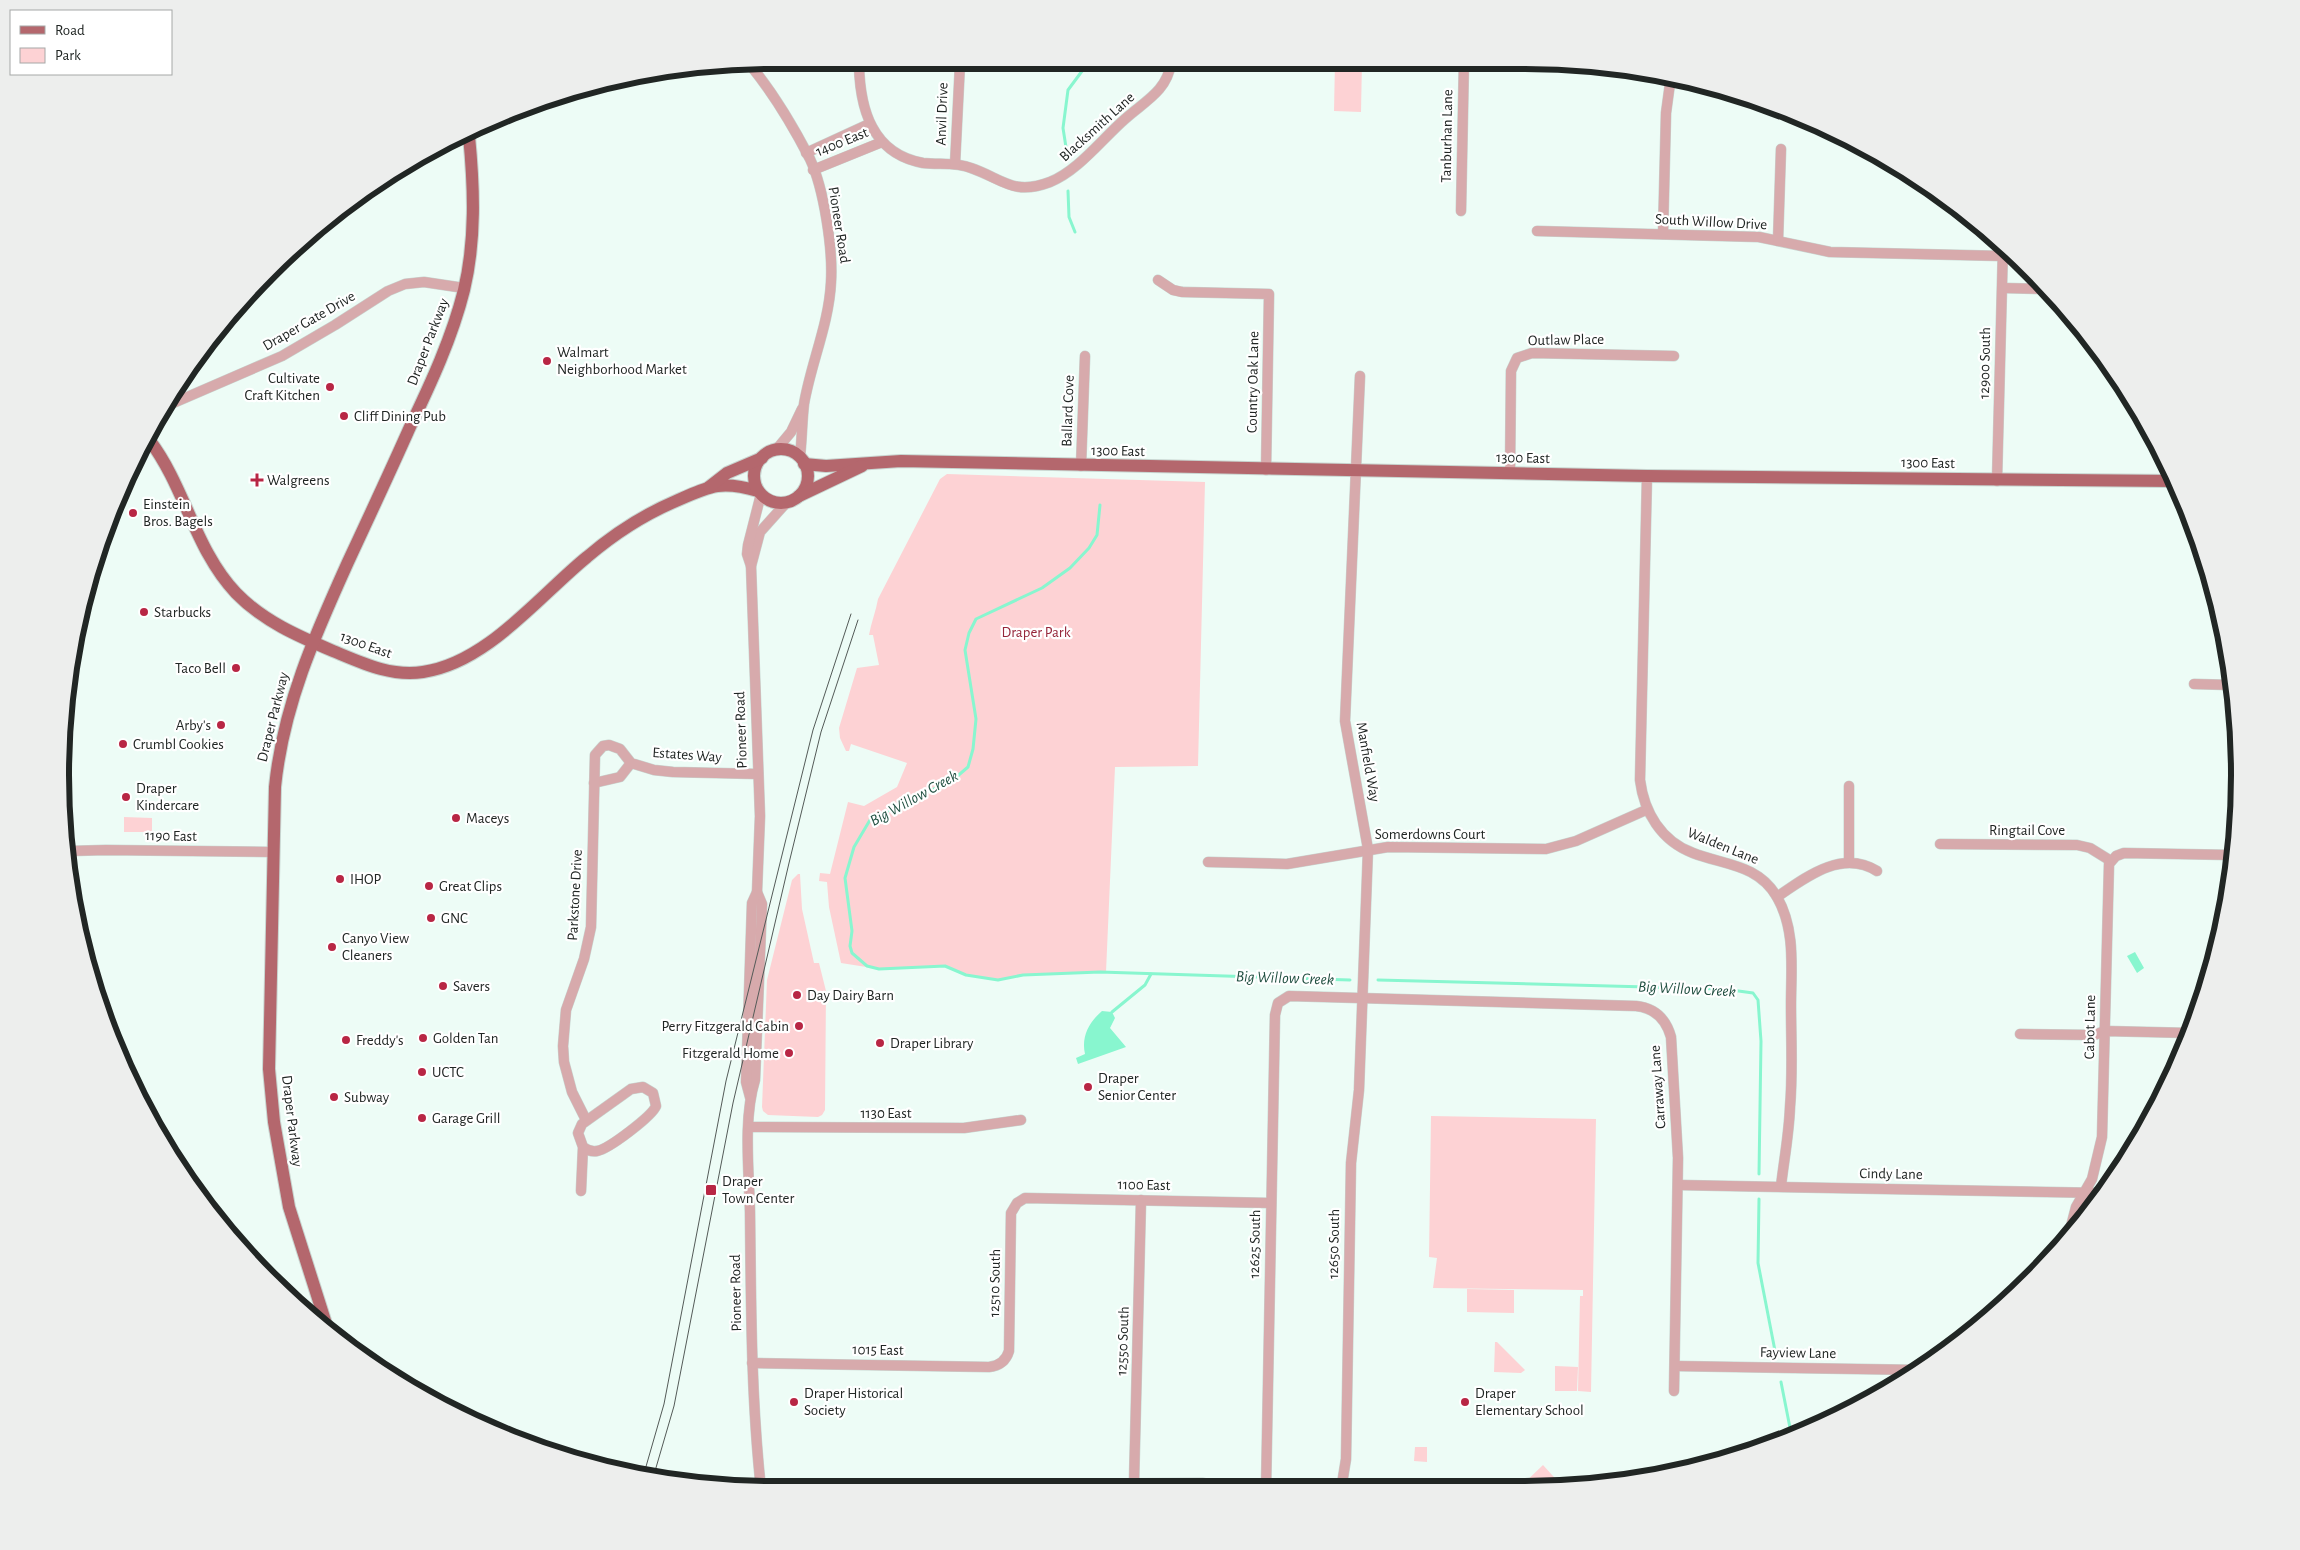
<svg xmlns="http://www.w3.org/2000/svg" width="2300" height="1550" font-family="'Alegreya Sans',sans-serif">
	<rect width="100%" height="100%" fill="#edfcf6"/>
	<g fill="#fdd2d4">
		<polygon points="1335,61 1362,61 1361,112 1334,111"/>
		<path d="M947 474 1205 482 1198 766 1115 767 1106 972 1023 975 998 980 966 975 945 966 879 969 841 963 829 907 827 882 819 881 820 873 830 874 848 802 864 806 897 787 907 763 851 744 849 751H846L840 738 839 728 857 668 879 665 873 635H869C871 623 876 611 878 599L940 479Z"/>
		<polygon points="124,817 152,818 152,832 124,832"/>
		<polygon points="798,874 800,874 802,909 814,963 819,963 826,991 825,1110 822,1115 818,1117 768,1115 763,1111 762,1107 767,980 792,880"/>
		<polygon points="1431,1116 1596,1119 1591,1392 1578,1391 1580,1296 1583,1296 1583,1290 1433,1288 1437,1258 1429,1257"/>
		<polygon points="1467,1289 1514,1290 1514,1313 1467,1312"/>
		<polygon points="1495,1342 1497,1342 1525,1370 1521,1373 1494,1372"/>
		<polygon points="1555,1366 1578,1367 1577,1391 1555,1391"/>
		<polygon points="1415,1447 1427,1447 1427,1462 1414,1461"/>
		<polygon points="1543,1465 1562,1486 1517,1490"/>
	</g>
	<g fill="#88f6cf">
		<polygon points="2135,952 2144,968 2137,973 2127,956"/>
		<path d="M1102 1011 1112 1012 1115 1018 1110 1028 1126 1047 1078 1064 1076 1058 1085 1054C1081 1037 1089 1022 1102 1011Z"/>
	</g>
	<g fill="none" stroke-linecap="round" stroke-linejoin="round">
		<g stroke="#88f6cf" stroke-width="3">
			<polyline points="1068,160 1063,128 1068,90 1088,63"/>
			<polyline points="1068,191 1069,217 1075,232"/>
			<polyline points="1100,505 1097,535 1089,548 1070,568 1042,588 976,619 969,633 965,650 976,719 973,749 968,767 954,779 870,820 854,847 845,878 852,931 850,946 852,953 867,966 879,969 945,966 966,975 998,980 1023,975 1100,972 1350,980"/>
			<polyline points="1378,980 1724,989 1753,993 1758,1000 1761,1041 1759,1174"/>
			<polyline points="1112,1012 1145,985 1151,974"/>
			<polyline points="1759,1199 1758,1263 1776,1356"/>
			<polyline points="1781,1382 1792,1438"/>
		</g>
		<g stroke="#c8d5d0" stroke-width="11">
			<g id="minor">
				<path d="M859 65C860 109 872 154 923 163 939 165 956 162 971 168 1003 179 1013 196 1050 182 1078 171 1102 139 1125 119 1145 101 1167 91 1171 63"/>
				<path d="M751 66C773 93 794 128 810 159 824 189 833 249 831 282 829 324 811 363 804 404 802 421 802 439 800 457"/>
				<polyline points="806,153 869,124"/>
				<polyline points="955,164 960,64"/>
				<polyline points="813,170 882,142"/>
				<polyline points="1461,211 1464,60"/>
				<polyline points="1537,231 1759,237 1830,252 2003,256"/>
				<polyline points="1663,234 1666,113 1671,76"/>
				<polyline points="1778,241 1781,149"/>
				<polyline points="1158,280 1173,290 1182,292 1269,294 1266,470"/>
				<polyline points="2003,288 2047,289"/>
				<polyline points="171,404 282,356 335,325 388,291 405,284 424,282 464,288"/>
				<polyline points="776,450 791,432 802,409"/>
				<polyline points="1081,466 1085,356"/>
				<polyline points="1510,474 1511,371 1517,358 1532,353 1674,356"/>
				<path d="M1647 476 1640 780C1644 812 1661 841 1693 853 1724 865 1758 864 1777 897 1796 930 1791 969 1791 1005 1791 1039 1793 1073 1790 1107 1789 1134 1784 1160 1781 1186"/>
				<polyline points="1997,481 2003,246"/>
				<polyline points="751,566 760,532 786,503"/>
				<polyline points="2194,684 2231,685"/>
				<polyline points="594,783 620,777 631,763"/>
				<polyline points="1849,786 1849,862"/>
				<polyline points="1940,844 2077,845 2090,848 2111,861"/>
				<polyline points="70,851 106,850 273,852"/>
				<polyline points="1208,862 1287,864 1388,847 1546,849 1576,841 1646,810"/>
				<path d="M757 892 762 904 755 1080C743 1119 749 1171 750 1212 751 1304 751 1397 761 1489"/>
				<path d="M1777 897C1806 877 1842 849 1877 871"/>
				<polyline points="2020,1034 2094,1035 2105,1031 2190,1033"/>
				<polyline points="750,1097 746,1082 752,903 757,892 760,816 751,566 747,554 748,545 761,494"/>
				<polyline points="586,1120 572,1092 564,1062 563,1046 566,1010 584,959 591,927 595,755 603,746 609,745 620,749 631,763 654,770 673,772 758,774"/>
				<polyline points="750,1127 964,1128 1021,1120"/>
				<polyline points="1678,1185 2103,1193"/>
				<path d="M581 1191 583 1147 578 1133 582 1124 631 1089 643 1087 653 1093 656 1106C652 1116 609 1149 597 1151 592 1152 587 1150 583 1147"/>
				<polyline points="2069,1234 2076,1207 2092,1179 2102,1137 2109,864 2116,856 2124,853 2232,855"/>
				<path d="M752 1363 989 1367C999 1366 1006 1361 1009 1351L1011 1213 1017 1203 1025 1198 1271 1203"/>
				<polyline points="1675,1366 1921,1370"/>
				<polyline points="1134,1483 1141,1200"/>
				<polyline points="1056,1484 1202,1483 1246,1490"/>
				<path d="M1266 1490 1275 1015 1278 1003 1289 996 1636 1006C1655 1008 1666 1019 1671 1037L1678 1158 1674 1391"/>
				<polyline points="1341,1490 1346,1459 1351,1163 1359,1090 1368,849 1345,721 1360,376"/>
			</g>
		</g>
		<g stroke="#c8d5d0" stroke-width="14">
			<g id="major">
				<path d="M150 441C185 487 195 550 236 593 263 621 298 636 333 651 362 663 391 677 423 672 487 663 539 596 587 557 614 534 643 515 676 501 710 486 721 480 758 491"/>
				<circle cx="781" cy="476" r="27"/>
				<polyline points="804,464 826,466 901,461 1647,476 2175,481"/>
				<polyline points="709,487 727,473 762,458"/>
				<polyline points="799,496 862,466"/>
				<path d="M329 1333 289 1207 274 1122 269 1069 275 787C283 706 315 635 348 562 369 517 390 472 410 427 431 383 452 338 464 290 476 240 474 187 469 136"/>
			</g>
		</g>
		<use href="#minor" stroke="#d7aaac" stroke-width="10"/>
		<use href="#major" stroke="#b4676d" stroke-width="12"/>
		<g stroke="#535a57" stroke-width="1">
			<polyline points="643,1477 664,1404 726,1081 813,730 851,614"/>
			<polyline points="653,1478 674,1406 733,1103 789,863 821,732 858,620"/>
		</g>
	</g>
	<g fill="#b82644" stroke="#fff" stroke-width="2">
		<circle cx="547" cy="361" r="5"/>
		<circle cx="330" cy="387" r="5"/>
		<circle cx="344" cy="416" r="5"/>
		<path d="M254.5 472.5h5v5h5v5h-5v5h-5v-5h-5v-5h5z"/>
		<circle cx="133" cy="513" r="5"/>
		<circle cx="144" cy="612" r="5"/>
		<circle cx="236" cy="668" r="5"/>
		<circle cx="221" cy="725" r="5"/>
		<circle cx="123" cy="744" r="5"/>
		<circle cx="126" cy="797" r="5"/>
		<circle cx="456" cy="818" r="5"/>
		<circle cx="340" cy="879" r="5"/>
		<circle cx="429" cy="886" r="5"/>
		<circle cx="431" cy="918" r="5"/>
		<circle cx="332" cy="947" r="5"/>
		<circle cx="443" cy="986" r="5"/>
		<circle cx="797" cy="995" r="5"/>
		<circle cx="799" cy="1026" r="5"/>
		<circle cx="423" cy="1038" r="5"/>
		<circle cx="346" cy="1040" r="5"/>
		<circle cx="880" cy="1043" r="5"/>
		<circle cx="789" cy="1053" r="5"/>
		<circle cx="422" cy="1072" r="5"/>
		<circle cx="1088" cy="1087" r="5"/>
		<circle cx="334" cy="1097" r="5"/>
		<circle cx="422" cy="1118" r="5"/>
		<rect x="705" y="1184" width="12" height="12" rx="2.5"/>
		<circle cx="794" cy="1402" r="5"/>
		<circle cx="1465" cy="1402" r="5"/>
	</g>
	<g text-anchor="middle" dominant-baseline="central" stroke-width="4.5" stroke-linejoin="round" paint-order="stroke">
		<g font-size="15" fill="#212624" stroke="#fff">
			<text transform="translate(942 114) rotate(-88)">Anvil Drive</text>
			<text transform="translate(1097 127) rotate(-42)">Blacksmith Lane</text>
			<text transform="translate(1447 136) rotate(-89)">Tanburhan Lane</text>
			<text transform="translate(842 142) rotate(-22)">1400 East</text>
			<text transform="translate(1711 222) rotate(3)">South Willow Drive</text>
			<text transform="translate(839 225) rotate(81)">Pioneer Road</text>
			<text transform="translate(309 321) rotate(-30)">Draper Gate Drive</text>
			<text transform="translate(1566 340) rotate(-1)">Outlaw Place</text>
			<text transform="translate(428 342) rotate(-69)">Draper Parkway</text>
			<text transform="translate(1985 363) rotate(-89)">12900 South</text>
			<text transform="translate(1253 382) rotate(-89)">Country Oak Lane</text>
			<text transform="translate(1068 411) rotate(-88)">Ballard Cove</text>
			<text transform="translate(1118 451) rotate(1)">1300 East</text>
			<text transform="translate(1523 458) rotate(1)">1300 East</text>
			<text transform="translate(1928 463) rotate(1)">1300 East</text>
			<text transform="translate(366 645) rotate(20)">1300 East</text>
			<text transform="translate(273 717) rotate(-76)">Draper Parkway</text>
			<text transform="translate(741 730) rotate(-92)">Pioneer Road</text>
			<text transform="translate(687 755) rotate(4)">Estates Way</text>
			<text transform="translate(1368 762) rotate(80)">Manfield Way</text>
			<text x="2027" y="830">Ringtail Cove</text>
			<text x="1430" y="834">Somerdowns Court</text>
			<text transform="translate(171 836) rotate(1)">1190 East</text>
			<text transform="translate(1723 846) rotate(22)">Walden Lane</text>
			<text transform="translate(575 895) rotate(-87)">Parkstone Drive</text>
			<text transform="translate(2090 1027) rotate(-89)">Cabot Lane</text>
			<text transform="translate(1658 1087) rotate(-94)">Carraway Lane</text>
			<text x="886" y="1113">1130 East</text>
			<text transform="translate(292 1121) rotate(83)">Draper Parkway</text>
			<text transform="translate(1891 1174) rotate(1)">Cindy Lane</text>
			<text transform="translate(1144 1185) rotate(1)">1100 East</text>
			<text transform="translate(1255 1244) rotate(-89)">12625 South</text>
			<text transform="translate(1334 1244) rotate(-89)">12650 South</text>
			<text transform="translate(995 1283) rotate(-89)">12510 South</text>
			<text transform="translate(736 1293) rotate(-91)">Pioneer Road</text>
			<text transform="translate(1123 1341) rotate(-88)">12550 South</text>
			<text transform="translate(878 1350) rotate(1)">1015 East</text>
			<text transform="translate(1798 1353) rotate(1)">Fayview Lane</text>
		</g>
		<g font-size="15" fill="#212624" stroke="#fff" text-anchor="start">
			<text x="557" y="352">Walmart<tspan x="557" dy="17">Neighborhood Market</tspan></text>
			<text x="320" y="378" text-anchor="end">Cultivate<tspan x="320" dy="17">Craft Kitchen</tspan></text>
			<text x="354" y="416">Cliff Dining Pub</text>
			<text x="267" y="480">Walgreens</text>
			<text x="143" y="504">Einstein<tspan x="143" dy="17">Bros. Bagels</tspan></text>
			<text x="154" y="612">Starbucks</text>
			<text x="226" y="668" text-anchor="end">Taco Bell</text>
			<text x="211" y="725" text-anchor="end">Arby's</text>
			<text x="133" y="744">Crumbl Cookies</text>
			<text x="136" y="788">Draper<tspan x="136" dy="17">Kindercare</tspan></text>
			<text x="466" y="818">Maceys</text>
			<text x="350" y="879">IHOP</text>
			<text x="439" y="886">Great Clips</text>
			<text x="441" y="918">GNC</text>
			<text x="342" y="938">Canyo View<tspan x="342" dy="17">Cleaners</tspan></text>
			<text x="453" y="986">Savers</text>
			<text x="807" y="995">Day Dairy Barn</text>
			<text x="789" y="1026" text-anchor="end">Perry Fitzgerald Cabin</text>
			<text x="433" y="1038">Golden Tan</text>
			<text x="356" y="1040">Freddy's</text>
			<text x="890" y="1043">Draper Library</text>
			<text x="779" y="1053" text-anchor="end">Fitzgerald Home</text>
			<text x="432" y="1072">UCTC</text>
			<text x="1098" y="1078">Draper<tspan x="1098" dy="17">Senior Center</tspan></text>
			<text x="344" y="1097">Subway</text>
			<text x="432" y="1118">Garage Grill</text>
			<text x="722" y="1181">Draper<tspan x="722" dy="17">Town Center</tspan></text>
			<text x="804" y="1393">Draper Historical<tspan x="804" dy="17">Society</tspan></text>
			<text x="1475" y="1393">Draper<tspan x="1475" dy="17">Elementary School</tspan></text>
		</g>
		<g font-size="15" fill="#95263a" stroke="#fff">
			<text x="1036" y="632">Draper Park</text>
		</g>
		<g font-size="16" font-style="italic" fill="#204f40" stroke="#fff">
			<text transform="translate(914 798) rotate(-29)">Big Willow Creek</text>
			<text transform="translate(1285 978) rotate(2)">Big Willow Creek</text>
			<text transform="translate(1687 989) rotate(3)">Big Willow Creek</text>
		</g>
	</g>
	<path d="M0 0H2300V1550H0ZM775 69H1525A706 706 0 0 1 2231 775V775A706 706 0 0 1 1525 1481H775A706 706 0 0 1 69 775V775A706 706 0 0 1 775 69Z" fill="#edeeed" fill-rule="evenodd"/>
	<path fill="none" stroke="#212624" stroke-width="6" d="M775 69H1525A706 706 0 0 1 2231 775V775A706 706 0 0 1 1525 1481H775A706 706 0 0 1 69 775V775A706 706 0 0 1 775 69Z"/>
	<rect x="10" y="10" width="162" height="65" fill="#ffffff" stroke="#a6a8a7"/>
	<rect x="20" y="26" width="25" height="8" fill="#b4676d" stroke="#a6a8a7"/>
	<text x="55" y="35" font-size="15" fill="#212624">Road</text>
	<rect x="20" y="48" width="25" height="15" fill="#fdd2d4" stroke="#a6a8a7"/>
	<text x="55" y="60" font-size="15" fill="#212624">Park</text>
</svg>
